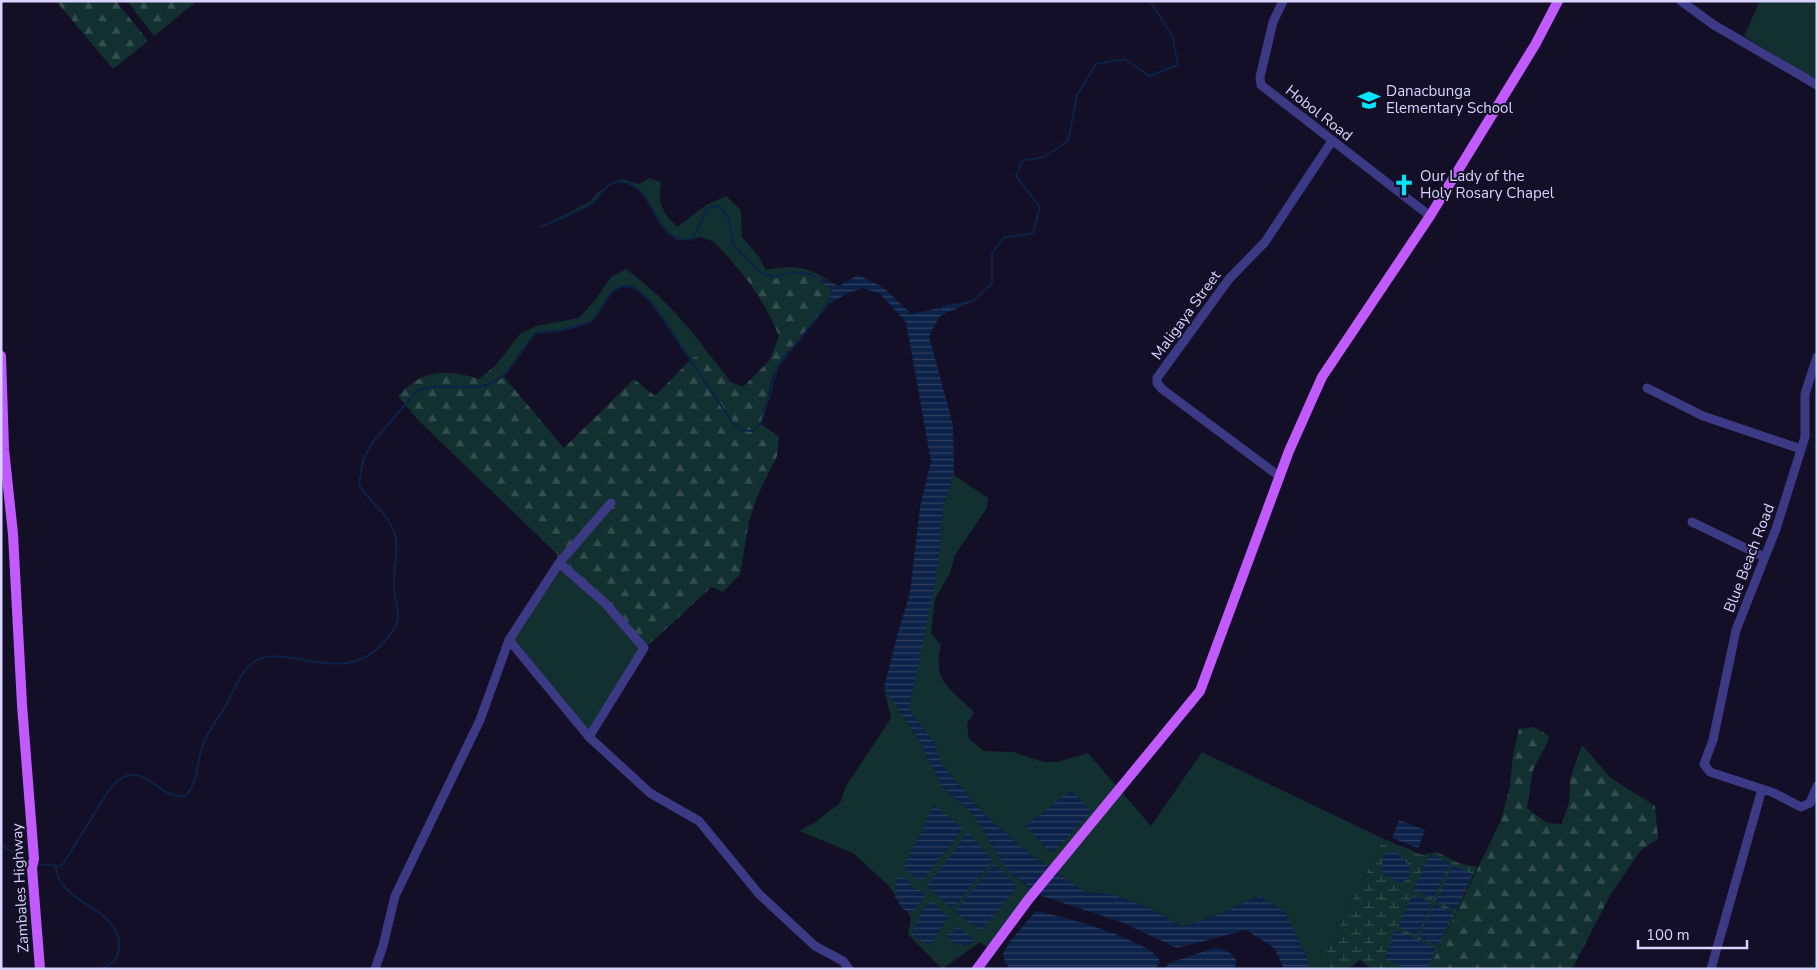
<svg xmlns="http://www.w3.org/2000/svg" width="1818" height="970" font-family="'Nunito Sans',sans-serif">
	<defs>
		<pattern id="forest-firs" width="22" height="20" patternUnits="userSpaceOnUse" patternTransform="scale(1.25)"><rect width="22" height="20" fill="#12302f"/><path d="M5 1l3.5 6h-7zM16 11l3.5 6h-7z" fill="#344d4e"/></pattern>
		<pattern id="wetland-marsh" width="20" height="14" patternUnits="userSpaceOnUse" patternTransform="scale(1.25)"><rect width="20" height="14" fill="#12302f"/><path d="M1 5h8M5 5V1M11 12h8M15 12V8" fill="none" stroke="#344d4e"/></pattern>
		<pattern id="water-rules" width="6" height="5" patternUnits="userSpaceOnUse" patternTransform="scale(1.25)"><rect width="6" height="5" fill="#0c2248"/><path d="M0 2.5h6" fill="none" stroke="#2f4163"/></pattern>
	</defs>
	<rect width="100%" height="100%" fill="#130f26"/>
	<g fill="#12302f">
		<polygon points="1760,1 1817,1 1817,81 1744,36"/>
		<path d="M649 178 661 182C658 206 661 210 677 227L706 205 726 196 741 210 742 237 759 257 766 270C795 264 807 267 832 282L811 274 792 272 777 277 761 273 740 253 730 259 714 242 701 237 689 240H678L667 233 641 192 629 183 618 181 602 190 593 203 541 227 591 201 597 193 612 182 622 179 639 184Z"/>
		<path d="M626 269C657 292 682 318 706 350L690 360C678 341 639 264 611 293 602 302 600 317 588 323 572 330 552 331 535 333L504 376 495 366 519 335 536 326 579 318 596 299 611 277Z"/>
		<path d="M954 475 988 498 987 508 955 555 950 573 935 599 931 633 941 645C932 682 950 688 974 712L967 724 969 739 984 751 1013 752 1044 762H1057L1088 753 1151 826 1202 752 1384 839 1326 952 1330 969H1309L1307 958 1285 912 1259 896 1222 913 1182 927 1150 908 1114 895 1085 892 1032 856 987 817 969 797 941 763 934 742 909 710 940 550 943 506Z"/>
		<polygon points="559,563 644,648 589,737 509,640"/>
		<polygon points="884,688 917,737 942,786 974,815 1007,870 1035,892 991,950 980,942 942,969 908,934 911,917 888,885 853,853 799,831 814,823 840,803 846,786 891,718"/>
	</g>
	<g fill="url(#forest-firs)">
		<polygon points="56,1 116,1 148,41 113,69"/>
		<polygon points="127,1 197,1 154,36"/>
		<path d="M740 253 762 273 777 277 792 272 811 274 832 290C823 321 795 339 778 365 768 382 768 405 761 424L779 437 777 456 756 499 749 522 740 574 723 592 712 587C688 607 668 629 644 648L559 563 557 554 417 419 398 396C422 369 447 369 479 379L495 366 564 448 634 379 655 396 690 360 706 350 731 382 743 387 769 361 779 336C767 307 751 283 730 259Z"/>
		<polygon points="1534,727 1549,736 1547,743 1533,770 1527,808 1547,823 1562,824 1569,802 1570,779 1582,745 1611,778 1655,806 1658,839 1641,850 1611,894 1572,969 1429,969 1501,820 1510,786 1513,755 1519,729"/>
	</g>
	<polygon fill="url(#wetland-marsh)" points="1384,839 1422,855 1437,852 1461,864 1477,867 1429,969 1371,969 1360,960 1348,969 1330,969 1326,952"/>
	<g fill="url(#water-rules)">
		<polygon points="811,274 839,286 858,275 883,287 911,314 973,301 940,316 929,336 953,425 954,475 943,506 940,550 935,584 909,710 934,742 941,763 969,797 987,817 1032,856 1085,892 1114,895 1150,908 1182,927 1222,913 1259,896 1285,912 1307,958 1309,969 1284,969 1274,948 1246,930 1177,948 1121,922 1042,896 1007,870 974,815 942,786 917,737 884,688 898,632 910,593 920,507 931,461 906,322 880,294 863,288 848,293 827,305 832,290"/>
		<polygon points="1071,790 1091,811 1063,843 1051,853 1025,826"/>
		<polygon points="934,805 963,828 922,882 903,868"/>
		<polygon points="1399,820 1425,830 1418,848 1392,838"/>
		<polygon points="968,832 993,861 952,909 927,886"/>
		<path d="M1394 850C1400 854 1402 860 1409 865 1411 873 1409 879 1402 883L1387 877 1381 871 1384 854Z"/>
		<polygon points="1430,854 1450,863 1433,899 1413,890"/>
		<polygon points="995,863 1017,887 981,931 955,912"/>
		<polygon points="1453,865 1472,874 1456,910 1436,901"/>
		<polygon points="901,875 909,881 912,888 920,890 926,895 912,913 903,909 895,897 897,890 895,883"/>
		<polygon points="1413,895 1432,903 1417,936 1398,927"/>
		<polygon points="930,902 933,902 948,917 930,946 911,934 924,908"/>
		<polygon points="1434,904 1453,913 1438,946 1419,937"/>
		<path d="M1036 911C1058 915 1155 941 1160 962L1155 969H1011L1005 963 1003 954 1010 941Z"/>
		<polygon points="956,925 975,941 967,947 960,943 957,946 947,937 948,933 953,932"/>
		<polygon points="1396,930 1436,948 1427,969 1405,969 1384,958"/>
		<path d="M1214 948C1224 948 1233 953 1237 962L1233 969H1163L1170 963Z"/>
	</g>
	<g fill="none" stroke-linecap="round" stroke-linejoin="round">
		<g stroke="#0c2248" stroke-width="2">
			<path d="M541 227C557 220 574 213 590 205 602 198 605 176 627 183 657 192 651 238 689 240L695 235 707 208 719 206 729 219 733 245 761 273 777 277 792 272 812 275"/>
			<polyline points="939,311 942,307 973,301 992,283 992,253 1004,238 1033,233 1040,207 1016,176 1022,161 1044,157 1068,141 1077,95 1096,64 1125,59 1149,76 1178,65 1173,37 1150,1"/>
			<polyline points="1,845 29,862"/>
			<path d="M36 864 60 866 63 864 111 787C142 753 156 801 186 796 198 781 197 764 202 747 207 732 217 720 225 707 233 694 238 676 250 665 281 636 340 692 384 642 390 635 398 626 398 616 398 608 395 599 394 590 392 571 401 547 393 529 386 512 368 501 359 484L363 460 372 443 418 390 431 387H479L490 384 504 376 535 333 563 330 588 323 595 317 611 293 622 286 634 287 652 303 733 423 741 430 751 431 761 424 778 366 829 303"/>
			<path d="M56 867C58 905 122 906 119 948 118 961 111 964 100 969"/>
		</g>
		<g stroke="#3d3a85" stroke-width="9">
			<polyline points="1283,1 1273,22 1260,77 1261,85 1430,216"/>
			<polyline points="1681,1 1714,25 1817,85"/>
			<polyline points="1817,357 1805,394 1805,437 1776,529 1736,630 1713,740 1704,764 1710,772 1774,793 1801,807 1810,803 1817,786"/>
			<polyline points="1647,388 1703,416 1801,449"/>
			<polyline points="1279,476 1162,389 1157,383 1157,378 1229,279 1265,242 1332,141"/>
			<polyline points="1692,522 1764,557"/>
			<polyline points="559,563 611,503"/>
			<polyline points="509,640 589,737 650,793 699,821 759,894 815,946 843,961 849,969"/>
			<polyline points="375,969 383,946 395,896 480,720 509,640 559,563 605,603 644,648 589,737"/>
			<polyline points="1711,969 1762,789"/>
		</g>
		<g stroke="#c25bff" stroke-width="10">
			<polyline points="1,356 4,449 13,534 22,705 34,859 32,868 40,969"/>
			<polyline points="977,969 1028,900 1200,691 1289,451 1322,377 1430,216 1535,45 1558,1"/>
		</g>
	</g>
	<defs>
		<g id="school-bare" transform="scale(1.725)"><path d="M0-5L7-2L0 1L-7-2ZM-4 1L0 2.5L4 1V4Q0 6-4 4Z" fill="#00e5ff" stroke="#130f26" stroke-width="2.5" paint-order="stroke"/></g>
		<g id="church-bare" transform="scale(1.725)"><path d="M-1.2-6h2.4v3.5h3.3v2.4h-3.3V6h-2.4V-.1h-3.3v-2.4h3.3Z" fill="#00e5ff" stroke="#130f26" stroke-width="2.5" paint-order="stroke"/></g>
	</defs>
	<g fill-rule="evenodd">
		<use href="#school-bare" x="1369" y="100"/>
		<use href="#church-bare" x="1404" y="185"/>
	</g>
	<g text-anchor="middle" dominant-baseline="central" stroke-width="4" stroke-linejoin="round" paint-order="stroke">
		<g font-size="15" fill="#d9d4ff" stroke="#130f26" text-anchor="start">
			<text x="1386" y="91">Danacbunga<tspan x="1386" dy="17">Elementary School</tspan></text>
			<text x="1420" y="176">Our Lady of the<tspan x="1420" dy="17">Holy Rosary Chapel</tspan></text>
		</g>
		<g font-size="15" fill="#d9d4ff" stroke="#130f26">
			<text transform="translate(1319 113) rotate(38)">Hobol Road</text>
			<text transform="translate(1186 315) rotate(-54)">Maligaya Street</text>
			<text transform="translate(1749 558) rotate(-69)">Blue Beach Road</text>
			<text transform="translate(20 888) rotate(-93)">Zambales Highway</text>
		</g>
	</g>
	<rect width="1818" height="970" fill="none" stroke="#d9d4ff" stroke-width="5"/>
	<path d="M1638 940v8h109v-8" fill="none" stroke="#d9d4ff" stroke-width="2.5"/>
	<text x="1646" y="940" font-size="15" fill="#d9d4ff" stroke="#130f26" stroke-width="4" paint-order="stroke">100 m</text>
</svg>
